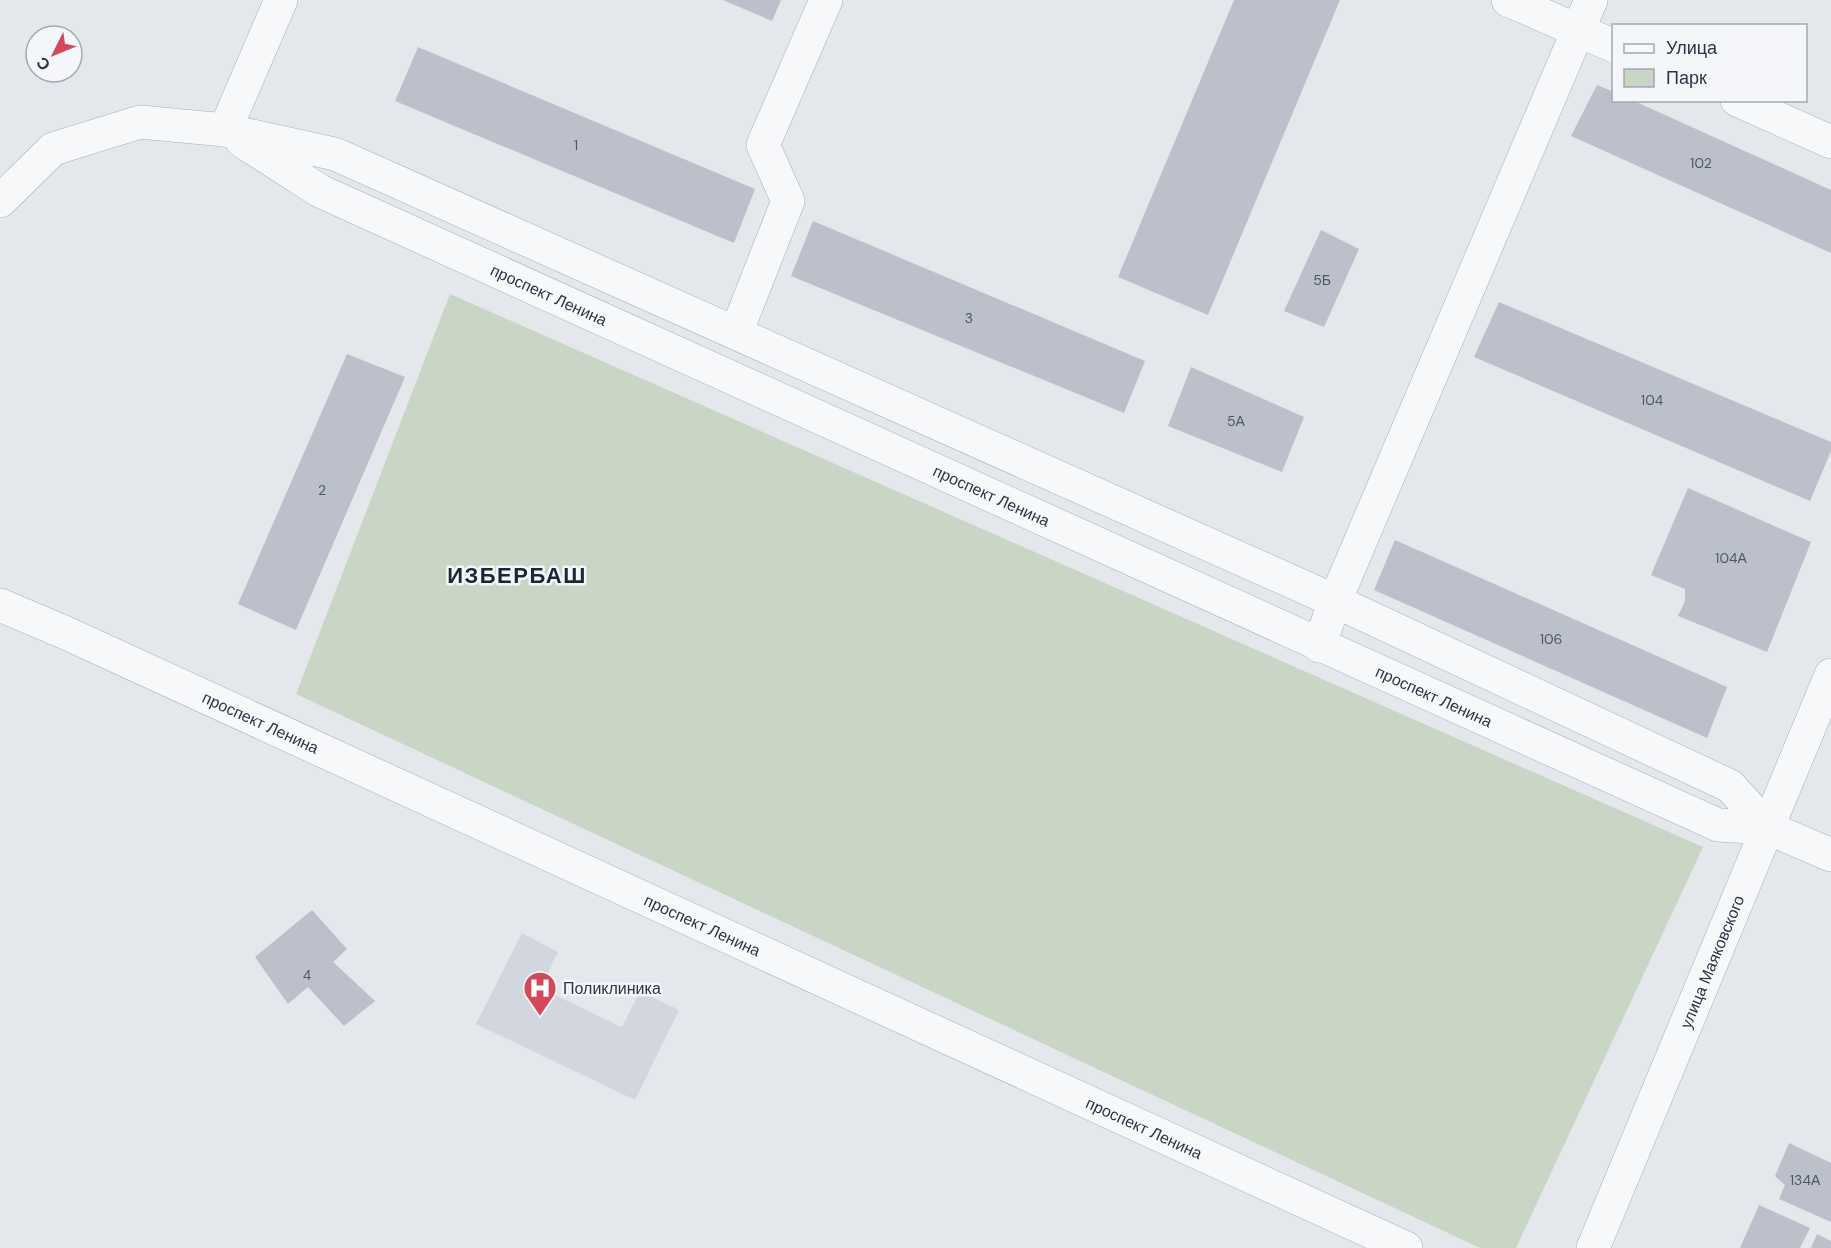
<svg xmlns="http://www.w3.org/2000/svg" width="1831" height="1248" font-family="'DM Sans',sans-serif">
	<rect width="100%" height="100%" fill="#e4e7ec"/>
	<polygon fill="#d2d6de" points="522,933 558,952 540,988 622,1027 640,991 679,1010 635,1100 476,1024"/>
	<polygon fill="#c9d6c5" points="450,294 1703,847 1516,1248 1480,1248 296,694"/>
	<g fill="#bbc0ca">
		<polygon points="723,0 781,0 772,21"/>
		<polygon points="1234,0 1340,0 1208,315 1118,277"/>
		<polygon points="418,47 755,189 734,243 395,101"/>
		<polygon points="1597,85 1614,92 1614,100 1632,100 1831,190 1831,253 1571,136"/>
		<polygon points="813,221 1145,361 1124,413 791,276"/>
		<polygon points="1321,230 1359,249 1324,327 1284,311"/>
		<polygon points="1499,302 1831,442 1831,451 1810,501 1474,357"/>
		<polygon points="347,354 405,377 296,630 238,604"/>
		<polygon points="1191,367 1304,417 1282,472 1168,426"/>
		<polygon points="1688,488 1811,542 1767,652 1678,616 1685,601 1685,589 1651,575"/>
		<polygon points="1395,540 1727,687 1707,738 1374,590"/>
		<polygon points="312,910 347,949 333,962 375,1001 344,1026 308,987 288,1004 255,957"/>
		<polygon points="1789,1143 1831,1163 1831,1222 1779,1199 1785,1185 1775,1176"/>
		<polygon points="1759,1205 1810,1228 1800,1248 1740,1248"/>
		<polygon points="1817,1234 1831,1241 1831,1248 1811,1248"/>
	</g>
	<g fill="none" stroke-linecap="round" stroke-linejoin="round">
		<g stroke="#a9aeb7" stroke-width="34">
			<g id="street">
				<polyline points="1508,0 1614,46"/>
				<polyline points="1737,100 1831,142"/>
				<polyline points="225,130 281,0"/>
				<path id="s1" d="M242 141 320 191 1718 825 1768 828"/>
				<polyline points="0,201 53,149 140,122 225,130 335,154 1335,601 1730,786 1768,828 1831,855"/>
				<polyline points="736,333 788,201 763,145 826,0"/>
				<path id="s2" d="M0 605 66 633 1406 1248"/>
				<polyline points="1319,646 1335,601 1591,0"/>
				<path id="s3" d="M1593 1248 1831 675"/>
			</g>
		</g>
		<use href="#street" stroke="#f7f8fa" stroke-width="33"/>
	</g>
	<defs>
		<g id="hospital-pin" transform="scale(1.725)"><path d="M0 17L-7.5 6A9.5 9.5 0 1 1 7.5 6Z" fill="#d1495b" stroke="#f4f6f9"/><path d="M-5-5h3v3.5h4V-5h3V5h-3V1.5h-4V5h-3Z" fill="#fff"/></g>
	</defs>
	<g fill-rule="evenodd">
		<use href="#hospital-pin" x="540" y="988"/>
	</g>
	<g text-anchor="middle" dominant-baseline="central" stroke-width="5" stroke-linejoin="round" paint-order="stroke">
		<g font-size="14" fill="#4f5766">
			<text x="576" y="145">1</text>
			<text x="1701" y="163">102</text>
			<text x="1322" y="280">5Б</text>
			<text x="969" y="318">3</text>
			<text x="1652" y="400">104</text>
			<text x="1236" y="421">5А</text>
			<text x="322" y="490">2</text>
			<text x="1731" y="558">104А</text>
			<text x="1551" y="639">106</text>
			<text x="307" y="975">4</text>
			<text x="1805" y="1180">134А</text>
		</g>
		<g font-size="16" fill="#2b3445" stroke="#f4f6f9">
			<text stroke="none"><textPath href="#s1" startOffset="344">проспект Ленина</textPath></text>
			<text stroke="none"><textPath href="#s1" startOffset="830">проспект Ленина</textPath></text>
			<text stroke="none"><textPath href="#s1" startOffset="1316">проспект Ленина</textPath></text>
			<text stroke="none"><textPath href="#s2" startOffset="286">проспект Ленина</textPath></text>
			<text stroke="none"><textPath href="#s2" startOffset="772">проспект Ленина</textPath></text>
			<text stroke="none"><textPath href="#s3" startOffset="310">улица Маяковского</textPath></text>
			<text stroke="none"><textPath href="#s2" startOffset="1258">проспект Ленина</textPath></text>
		</g>
		<g font-size="16" fill="#2b3445" stroke="#f4f6f9" text-anchor="start">
			<text x="563" y="988">Поликлиника</text>
		</g>
		<g font-size="22" font-weight="bold" letter-spacing="1.5" fill="#1d2536" stroke="#f4f6f9">
			<text x="517" y="575">ИЗБЕРБАШ</text>
		</g>
	</g>
	<rect x="1612" y="24" width="195" height="78" fill="#f4f6f9" stroke="#a4a8b1" stroke-width="1.5"/>
	<rect x="1624" y="44" width="30" height="9" fill="#f7f8fa" stroke="#a4a8b1" stroke-width="1.5"/>
	<text x="1666" y="54" font-size="18" fill="#2b3445">Улица</text>
	<rect x="1624" y="69" width="30" height="18" fill="#c9d6c5" stroke="#a4a8b1" stroke-width="1.5"/>
	<text x="1666" y="84" font-size="18" fill="#2b3445">Парк</text>
	<g transform="translate(54 54) rotate(227)"><circle r="28" fill="#f4f6f9" stroke="#a4a8b1" stroke-width="1.5"/>
	<path d="M0-4.5L10 22L0 15L-10 22Z" fill="#d1495b"/>
	<text y="-9" font-size="16" font-weight="bold" text-anchor="middle" fill="#2b3445">С</text>
	</g>
</svg>
